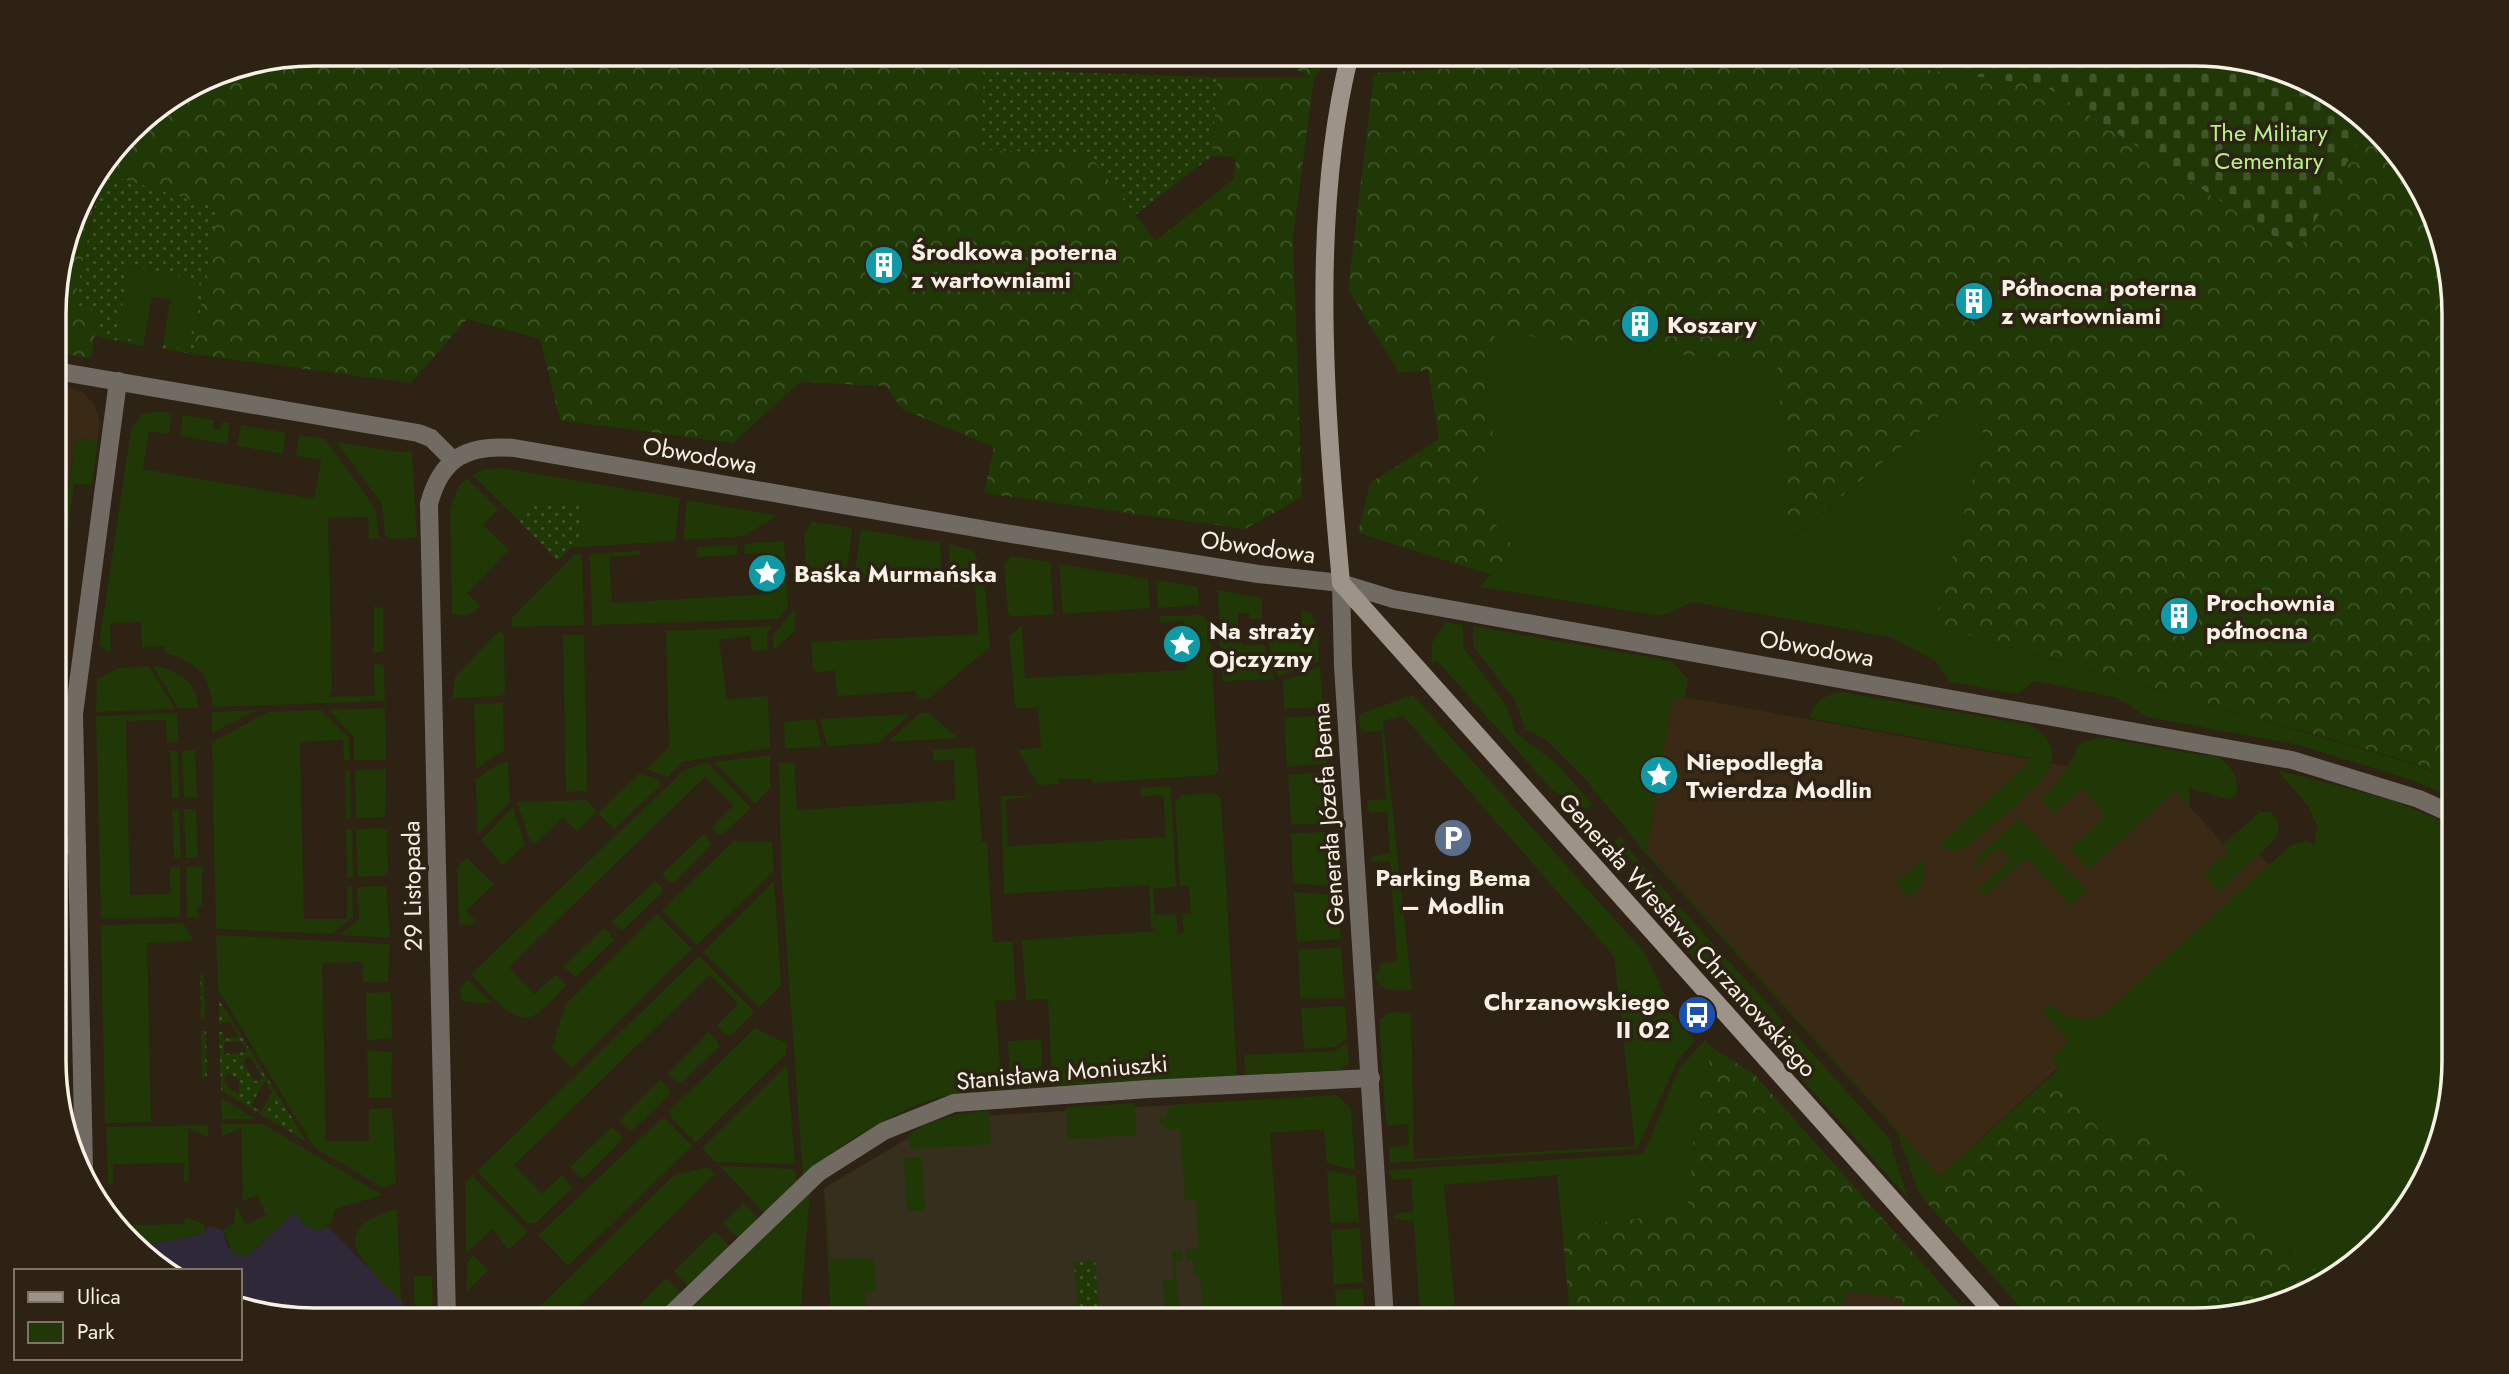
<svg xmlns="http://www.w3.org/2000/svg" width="2509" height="1374" font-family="Jost,sans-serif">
	<defs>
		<pattern id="forest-crowns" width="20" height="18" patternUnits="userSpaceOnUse" patternTransform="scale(1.75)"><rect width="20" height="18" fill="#1f3806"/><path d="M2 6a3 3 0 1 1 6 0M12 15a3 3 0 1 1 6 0" fill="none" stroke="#40552a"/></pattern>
		<pattern id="cemetery-stones" width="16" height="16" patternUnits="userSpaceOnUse" patternTransform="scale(1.75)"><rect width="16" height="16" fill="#1f3806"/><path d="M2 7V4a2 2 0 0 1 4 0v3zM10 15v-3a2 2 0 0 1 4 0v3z" fill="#40552a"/></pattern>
		<pattern id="garden-dots" width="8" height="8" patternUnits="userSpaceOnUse" patternTransform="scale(1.75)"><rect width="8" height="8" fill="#1f3806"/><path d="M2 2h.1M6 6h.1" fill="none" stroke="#40552a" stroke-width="1.8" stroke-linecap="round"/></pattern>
	</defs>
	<rect width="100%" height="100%" fill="#2d2213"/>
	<polygon fill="#2f2838" points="294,1212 307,1227 328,1227 401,1301 413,1320 314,1320 248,1311 240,1308 240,1271 170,1271 143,1246 202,1234 209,1226 223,1230 227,1247 250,1254"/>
	<g fill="#3a2a15">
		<polygon points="56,383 84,393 94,405 100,422 98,441 76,438 56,557"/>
		<polygon points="1679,696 2189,788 2190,807 2229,850 2255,850 2274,872 1939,1176 1647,851 1672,700"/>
		<polygon points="1847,1291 1897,1298 1916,1319 1839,1319"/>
	</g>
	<polygon fill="#362f1e" points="1210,1103 1224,1319 831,1320 824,1188 922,1130 959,1117"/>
	<g fill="#1f3806">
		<polygon points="1501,54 1546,54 1543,63 1501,65"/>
		<polygon points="129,266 201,280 189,350 163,345 170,299 152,297 144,342 117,338"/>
		<polygon points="1496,332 1779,366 1790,540 1953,404 1976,406 1984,438 1934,625 2417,765 2454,782 2454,799 2415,781 2299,745 2147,717 2118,698 2035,681 2017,694 1950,682 1934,660 1891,637 1692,602 1662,616 1480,587 1514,548 1473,494 1494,428 1484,377"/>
		<path d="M158 411 172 413 169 434 149 431 143 469 314 499 321 460 296 456 299 435 325 439 375 508 379 538 369 539 368 517 328 518 332 694 326 697 375 696 374 664H381L384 666 385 701 213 707C209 674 198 663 166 653L165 646 142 647 141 622 110 623 111 653 99 645 131 429 141 414Z"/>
		<polygon points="183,415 214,420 213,429 221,430 222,422 230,423 227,444 180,436"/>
		<polygon points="241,425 286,433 283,454 237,446"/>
		<polygon points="76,438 98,441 92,485 74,484 62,571 56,571"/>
		<polygon points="336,442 401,452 412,451 417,538 392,539 385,535 382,504"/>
		<polygon points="502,468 680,498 675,541 582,547 581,504 537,505 515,517 472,475 484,469"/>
		<path d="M467 478 498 509 483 525 509 550 467 593 480 606C471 616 464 617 452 614L450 509 458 487Z"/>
		<polygon points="687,500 775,515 775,517 744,536 683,540"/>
		<polygon points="811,521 852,528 846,579 807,581 804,538"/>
		<polygon points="861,529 940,543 942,572 854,578"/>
		<polygon points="784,541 788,606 778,619 592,625 590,554 640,551 640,555 609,557 612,603 768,594 765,553 745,554 744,544"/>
		<polygon points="949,544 974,551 982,570 950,572"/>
		<polygon points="737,545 737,555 697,557 697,547"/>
		<polygon points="582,554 584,625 512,627 512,618 574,555"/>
		<polygon points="1012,556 1050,562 1054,615 1011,616 1008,613 1004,563"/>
		<polygon points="1059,564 1148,579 1150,608 1063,614"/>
		<polygon points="984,578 990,647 929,698 917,699 916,691 837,696 835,671 816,672 813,668 811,642 978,634 975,586 952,587 951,580"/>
		<polygon points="1156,580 1198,587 1199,605 1158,608"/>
		<polygon points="1218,590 1262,598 1262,619 1249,619 1249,613 1238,613 1238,625 1219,626"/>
		<polygon points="374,606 383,608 383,651 374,654"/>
		<polygon points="795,608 795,631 774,650 773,635"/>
		<path d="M1302 609 1311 614C1319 632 1318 643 1319 661L1278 677 1268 641H1274V633L1302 631Z"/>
		<polygon points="1202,615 1210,623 1218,771 1214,775 1092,783 1091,779 1059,779 1059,784 1038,785 1018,750 1041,747 1038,707 1018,709 1015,705 1009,636 1022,625 1025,678 1186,670 1184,621 1160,623 1160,616"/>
		<polygon points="1445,622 1463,625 1463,647 1507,707 1515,732 1556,763 1593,805 1587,810 1552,790 1437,661 1432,665 1432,643"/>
		<polygon points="772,626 767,634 767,650 752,651 750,636 719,640 727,699 768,696 770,748 682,762 668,777 646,769 669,747 666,631"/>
		<polygon points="1473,626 1672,661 1688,679 1685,697 1672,700 1647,851 1939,1176 1919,1194 1897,1132 1647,855 1585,779 1545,739 1525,729 1515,700 1473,646"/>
		<polygon points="499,631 504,634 505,693 501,696 453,698 455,677"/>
		<polygon points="1236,634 1244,646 1264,644 1274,679 1223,681 1219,635"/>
		<polygon points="563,635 584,635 587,791 566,792"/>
		<polygon points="149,666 175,709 96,712 97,679 118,668"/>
		<path d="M153 666C180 670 196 681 198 708H178Z"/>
		<polygon points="1320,666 1323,707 1284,709 1283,681"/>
		<path d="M1842 692 2031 725C2043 734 2055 743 2052 760 2046 787 1988 827 1967 846L1954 853 1939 845 2024 767 2029 758 1809 718C1816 701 1823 695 1842 692Z"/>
		<polygon points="1413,695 1645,953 1663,992 1674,1004 1668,1010 1695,1040 1677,1062 1637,1149 1389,1163 1390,1147 1409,1145 1408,1124 1388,1126 1386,1124 1379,1020 1390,1012 1411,1013 1414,1159 1635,1146 1614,956 1403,716 1383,721 1412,990 1387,990 1377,982 1376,975 1381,963 1397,961 1390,861 1373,862 1370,857 1390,853 1387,812 1370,813 1367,808 1369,800 1386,799 1382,731 1365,732 1360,727 1359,714"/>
		<polygon points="503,703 504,750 476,769 474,704"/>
		<polygon points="385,708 386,760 354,760 354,737 329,710"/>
		<polygon points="257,710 212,733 212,712"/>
		<polygon points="321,710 349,738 350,760 344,761 343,740 300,742 304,919 347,919 347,887 352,887 353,917 332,934 216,929 212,742 268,712"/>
		<polygon points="177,713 178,742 167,742 166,720 126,721 130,895 170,894 170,867 180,867 180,917 101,919 96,716"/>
		<polygon points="920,713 929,713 958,738 888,742"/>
		<polygon points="910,714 878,743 827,746 820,719"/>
		<polygon points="1324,716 1327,763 1287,767 1284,717"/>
		<polygon points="815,719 822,746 785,749 784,722"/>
		<path d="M2100 737 2207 756 2212 753C2227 762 2243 777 2235 796L2227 799 2189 788 2190 807 2175 791 2089 869 2070 849 2105 816 2083 788 2054 814 2041 799 2062 777 2080 743Z"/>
		<path d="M975 747 982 842H987L993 942 1013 941 1016 1000 995 1001 1002 1091C981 1093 957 1093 937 1098 893 1111 836 1146 803 1177L781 868 779 763 794 762 797 810 955 800 954 760 934 761 933 750Z"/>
		<polygon points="195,750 197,797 184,798 182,751"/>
		<polygon points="170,751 178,751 179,798 172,798"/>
		<polygon points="770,755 770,788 755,804 714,762"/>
		<polygon points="508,762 510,802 477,835 476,779 500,763"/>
		<path d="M707 762 751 808 723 834H717L711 828 733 806 705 777 509 967 534 994 556 974 566 985C557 994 545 1011 533 1016 511 1026 484 987 471 974L684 770Z"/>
		<polygon points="386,769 385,817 356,818 355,770"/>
		<polygon points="345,770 350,770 351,818 346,818"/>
		<path d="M2277 770 2390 799 2454 826V1076L2420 1189 2339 1276 2329 1281 2142 1131 2101 1134 2051 1058 2069 1041 2042 1011 2050 1004C2067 1020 2085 1024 2106 1012L2291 845 2306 841 2314 845 2317 826 2309 807Z"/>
		<polygon points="1327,772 1331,823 1291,825 1288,775"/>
		<polygon points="640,773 658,779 660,786 614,829 598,813"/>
		<polygon points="1171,786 1176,887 1153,889 1155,915 1176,914 1178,934 1184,933 1182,914 1191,913 1189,886 1180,886 1175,801 1181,795 1215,793 1221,799 1237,1075 1052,1086 1048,999 1026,1000 1022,940 1156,931 1151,925 1149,885 1004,894 1001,796 1034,796 1006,800 1008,846 1164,837 1165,843 1164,795 1141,796 1141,788"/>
		<polygon points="587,800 597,812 577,831 563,817 535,844 530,841 517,802"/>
		<polygon points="513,807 525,845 502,866 481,840"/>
		<polygon points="172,809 179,809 181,858 174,858"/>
		<polygon points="184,809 196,809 198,857 186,858"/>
		<polygon points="2260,812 2270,812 2277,818 2279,831 2273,841 2219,892 2203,874 2229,851 2223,844"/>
		<polygon points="2019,818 2087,891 2070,905 2027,858 1984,896 1977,889 2010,860 1999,847 1973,869 1977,857"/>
		<polygon points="383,828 387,831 388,872 385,876 358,877 356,829"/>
		<polygon points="346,829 352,829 353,877 347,877"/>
		<polygon points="1332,832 1337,887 1293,883 1291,833"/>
		<polygon points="704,834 711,845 674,882 669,882 662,874"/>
		<polygon points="1620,836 1640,863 1889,1138 1908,1198 1672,934 1677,929 1660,911 1641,871 1614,841"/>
		<polygon points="733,841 772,842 774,871 697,945 662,910"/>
		<polygon points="467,858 494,884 466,911 475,920 472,926 459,924 457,867"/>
		<path d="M1922 860C1930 878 1923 886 1909 898L1895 883Z"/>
		<polygon points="56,866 67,886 67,903 56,903"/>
		<polygon points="202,866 202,905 196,911 202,917 187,918 186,867"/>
		<polygon points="655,881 662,888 662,893 624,929 620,929 612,921"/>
		<polygon points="774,881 781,985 759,1007 703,952"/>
		<polygon points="386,886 390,938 340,935 359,919 357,887"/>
		<polygon points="1294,892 1338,895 1341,939 1297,942"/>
		<polygon points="657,914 692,949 572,1068 552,1048 566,1004"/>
		<polygon points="183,923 194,941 147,943 151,1122 105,1123 101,925"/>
		<polygon points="605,927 614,940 576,977 563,967"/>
		<polygon points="216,935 390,944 388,982 363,982 362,962 322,963 326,1141 369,1141 369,1109 392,1108 396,1183 383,1188 314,1147 218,990"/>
		<polygon points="1341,947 1345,998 1300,999 1298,950"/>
		<polygon points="699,956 755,1012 731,1035 725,1034 717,1025 738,1004 710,975 514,1165 542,1194 563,1174 572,1188 536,1223 527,1223 477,1171"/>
		<polygon points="467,979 491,1002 492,1004 461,1001 460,989"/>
		<polygon points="389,992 391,994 392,1038 367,1041 366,993"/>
		<polygon points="1345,1006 1347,1038 1335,1047 1304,1049 1301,1008"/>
		<polygon points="755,1028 786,1043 786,1054 696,1142 671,1117 670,1110"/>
		<polygon points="709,1032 718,1042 719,1047 682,1082 677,1082 668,1073"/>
		<polygon points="1041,1039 1043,1087 1010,1090 1008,1041"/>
		<polygon points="1705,1040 1714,1049 1698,1090 1687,1214 1562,1226 1557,1175 1444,1185 1456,1319 1420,1319 1414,1221 1394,1219 1395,1214 1413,1211 1411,1178 1392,1180 1389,1170 1643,1154 1680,1067"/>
		<polygon points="1347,1042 1349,1063 1340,1070 1245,1075 1244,1055 1335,1051"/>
		<polygon points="367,1050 392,1052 391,1098 369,1098"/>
		<polygon points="787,1065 795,1164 715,1162 702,1148"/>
		<polygon points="661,1079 671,1093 633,1130 629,1130 619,1120"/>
		<polygon points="1337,1095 1351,1109 1355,1170 1327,1163 1324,1129 1270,1133 1283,1319 1165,1320 1163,1281 1174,1280 1172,1250 1181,1250 1182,1261 1175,1263 1179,1313 1203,1311 1200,1275 1194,1275 1193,1261 1187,1261 1186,1249 1199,1248 1196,1200 1185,1200 1180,1129 1168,1129 1160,1125 1159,1119 1166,1118 1169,1105"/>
		<polygon points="221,1097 255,1119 222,1119"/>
		<polygon points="1135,1103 1136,1135 1068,1139 1066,1107"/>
		<path d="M989 1111 991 1144 911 1149 908 1136C928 1118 963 1112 989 1111Z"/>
		<polygon points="661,1119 666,1119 692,1146 568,1266 538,1235"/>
		<polygon points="261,1123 382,1195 335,1209 332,1222 319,1231 307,1227 294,1212 250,1254 244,1257 233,1254 223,1230 234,1223 236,1204 246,1225 266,1215 257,1195 243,1201 241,1128 222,1136 221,1124"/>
		<polygon points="208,1125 208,1137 188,1128 189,1182 184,1182 184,1163 113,1164 113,1182 108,1185 106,1127"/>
		<polygon points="612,1127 622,1136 621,1141 585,1177 580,1177 570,1167"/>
		<polygon points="921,1157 925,1210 907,1211 904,1158"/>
		<polygon points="720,1166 795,1169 797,1183 764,1213"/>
		<polygon points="708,1167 715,1174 565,1320 526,1320 673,1176"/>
		<polygon points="1327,1170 1356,1176 1359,1222 1330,1223"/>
		<polygon points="472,1175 528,1232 508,1250 493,1229 466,1253 465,1181"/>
		<polygon points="825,1186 830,1259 873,1257 876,1291 865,1292 868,1320 831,1320"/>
		<polygon points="810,1191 800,1320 676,1320"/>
		<polygon points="744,1203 759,1219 739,1239 723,1223"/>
		<path d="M397 1208 401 1301C366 1265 320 1232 397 1208Z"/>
		<polygon points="185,1217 204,1224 205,1233 143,1246 121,1225 184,1224"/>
		<polygon points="1360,1228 1363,1282 1334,1285 1331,1230"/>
		<polygon points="715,1231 730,1247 689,1287 674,1271"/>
		<polygon points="473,1255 488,1270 467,1291 467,1263"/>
		<polygon points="414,1276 432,1276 433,1312 415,1320"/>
		<polygon points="666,1278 682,1294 655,1320 625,1320"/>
		<polygon points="1363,1288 1365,1319 1337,1319 1335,1290"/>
	</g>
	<g fill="url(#forest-crowns)">
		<polygon points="315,54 993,54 984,66 982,150 1089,154 1155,241 1234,179 1236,157 1212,156 1217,77 1312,78 1290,66 1291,54 1324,54 1323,65 1314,78 1293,237 1302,497 1245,529 984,493 994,447 902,409 886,386 800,382 733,443 560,420 540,339 467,319 411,383 193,354 217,208 102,173 143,119 215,74"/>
		<polygon points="1546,54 1815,54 2045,86 2297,252 2366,128 2411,170 2441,231 2454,297 2454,714 2448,726 2454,730 2454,782 2417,764 1934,625 1984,438 1976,406 1953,404 1789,540 1778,366 1496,332 1484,377 1494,428 1473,494 1514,548 1492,575 1358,533 1370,483 1439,439 1428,370 1399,373 1348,289 1374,73 1543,63"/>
		<polygon points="99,176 75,303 99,311 91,358 56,353 56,281 81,199"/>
		<polygon points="56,781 64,781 65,800 56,815"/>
		<polygon points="1714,1049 1754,1074 1972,1319 1916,1319 1897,1298 1847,1291 1839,1319 1570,1319 1562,1226 1687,1214 1698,1090"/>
		<polygon points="2060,1068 2101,1134 2142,1130 2329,1281 2278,1306 2211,1319 2031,1319 1919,1194"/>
	</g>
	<polygon fill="url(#cemetery-stones)" points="1815,54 2195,54 2262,63 2324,89 2366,128 2298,252 2045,86"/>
	<g fill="url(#garden-dots)" fill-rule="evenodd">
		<polygon points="1005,54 1291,54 1290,66 1094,63"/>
		<polygon points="984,66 1086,73 1217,77 1212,156 1135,215 1089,154 981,150"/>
		<polygon points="102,173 217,208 193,354 162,349 163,345 189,349 200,280 129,266 117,337 144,342 143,346 95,336 99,311 74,304"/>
		<polygon points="581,504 582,547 571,547 558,561 515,517 537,505"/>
		<polygon points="200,973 204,973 205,1019 201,1019"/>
		<path d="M219 1000 307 1142 221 1090 219 1032H223L224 1039 239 1037 230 1022 219 1024ZM224 1042H241L247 1052 224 1054ZM250 1057 263 1077 260 1080 254 1081 244 1065 245 1058ZM228 1073 239 1080V1094L229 1089 224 1079ZM265 1081 272 1093 261 1112 251 1105Z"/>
		<polygon points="201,1031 206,1031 207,1077 202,1078"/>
		<polygon points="1095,1260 1100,1320 1079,1320 1074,1262"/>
	</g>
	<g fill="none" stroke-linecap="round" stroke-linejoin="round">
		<g stroke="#726b64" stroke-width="18">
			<polyline points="56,371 418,433 431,438 453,460"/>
			<polyline points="1341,583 1343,666 1385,1319"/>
			<polyline points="56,845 77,846"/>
			<polyline points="84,1168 74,714 118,381"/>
			<path d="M447 1320 429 504C441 458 467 444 514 448L999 532 1258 574 1341 583 1393 599 2292 760 2419 799 2454 815"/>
			<polyline points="665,1320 818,1173 884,1131 954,1103 1148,1089 1371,1078"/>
		</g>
		<path stroke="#9e9388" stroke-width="18" d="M1350 54C1309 216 1326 417 1341 583L1999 1319"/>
	</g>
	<defs>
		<g id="building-disc" transform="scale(2.0125)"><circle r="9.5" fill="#0f9aa8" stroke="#2d2213"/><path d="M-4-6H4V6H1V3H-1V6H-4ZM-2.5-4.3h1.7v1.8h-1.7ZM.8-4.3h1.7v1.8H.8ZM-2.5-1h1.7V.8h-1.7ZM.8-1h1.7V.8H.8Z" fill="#fff"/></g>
		<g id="sight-disc" transform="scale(2.0125)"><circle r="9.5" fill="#0f9aa8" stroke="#2d2213"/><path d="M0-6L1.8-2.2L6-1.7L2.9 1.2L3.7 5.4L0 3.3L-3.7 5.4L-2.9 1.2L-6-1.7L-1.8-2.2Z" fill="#fff"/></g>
		<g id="parking-disc" transform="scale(2.0125)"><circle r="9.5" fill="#5c6f8a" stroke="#2d2213"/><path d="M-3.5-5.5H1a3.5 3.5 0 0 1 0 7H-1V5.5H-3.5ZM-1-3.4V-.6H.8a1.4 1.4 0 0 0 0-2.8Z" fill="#fff"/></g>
		<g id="bus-disc" transform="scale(2.0125)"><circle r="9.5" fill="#1a4fb4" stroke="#2d2213"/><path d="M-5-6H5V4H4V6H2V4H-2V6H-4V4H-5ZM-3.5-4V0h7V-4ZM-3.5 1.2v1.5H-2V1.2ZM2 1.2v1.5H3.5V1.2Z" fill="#fff"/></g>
	</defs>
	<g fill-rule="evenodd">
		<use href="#building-disc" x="884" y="265"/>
		<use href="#building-disc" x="1974" y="301"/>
		<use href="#building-disc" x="1640" y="324"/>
		<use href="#sight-disc" x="767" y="573"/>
		<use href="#building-disc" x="2179" y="616"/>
		<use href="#sight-disc" x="1182" y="644"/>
		<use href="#sight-disc" x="1659" y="775"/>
		<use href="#parking-disc" x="1453" y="838"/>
		<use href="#bus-disc" x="1697" y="1015"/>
	</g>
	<g text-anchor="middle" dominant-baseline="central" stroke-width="7" stroke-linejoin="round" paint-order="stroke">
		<g font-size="24" fill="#b3f285" stroke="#2d2213">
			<text x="2269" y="132">The Military<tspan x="2269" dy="28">Cementary</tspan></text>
		</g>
		<g font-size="24" font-weight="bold" fill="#f7f0e6" stroke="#2d2213" text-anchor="start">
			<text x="911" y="251">Środkowa poterna<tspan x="911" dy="28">z wartowniami</tspan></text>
			<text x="2001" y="287">Północna poterna<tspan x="2001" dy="28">z wartowniami</tspan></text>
			<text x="1667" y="324">Koszary</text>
			<text x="794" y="573">Baśka Murmańska</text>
			<text x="2206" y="602">Prochownia<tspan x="2206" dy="28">północna</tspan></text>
			<text x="1209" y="630">Na straży<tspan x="1209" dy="28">Ojczyzny</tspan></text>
			<text x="1686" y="761">Niepodległa<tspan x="1686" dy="28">Twierdza Modlin</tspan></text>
			<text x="1453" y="877" text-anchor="middle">Parking Bema<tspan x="1453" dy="28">– Modlin</tspan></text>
			<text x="1670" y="1001" text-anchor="end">Chrzanowskiego<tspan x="1670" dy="28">II 02</tspan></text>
		</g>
		<g font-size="24" fill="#f7f0e6" stroke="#2d2213">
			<text transform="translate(700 455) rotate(10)">Obwodowa</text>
			<text transform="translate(1258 547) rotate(8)">Obwodowa</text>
			<text transform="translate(1817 648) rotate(10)">Obwodowa</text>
			<text transform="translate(1328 814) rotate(-94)">Generała Józefa Bema</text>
			<text transform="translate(412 886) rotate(-91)">29 Listopada</text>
			<text transform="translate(1688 935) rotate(48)">Generała Wiesława Chrzanowskiego</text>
			<text transform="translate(1062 1072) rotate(-5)">Stanisława Moniuszki</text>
		</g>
	</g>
	<path d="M0 0H2509V1374H0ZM314 66H2194A248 248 0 0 1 2442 314V1060A248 248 0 0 1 2194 1308H314A248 248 0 0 1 66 1060V314A248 248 0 0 1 314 66Z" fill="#2d2213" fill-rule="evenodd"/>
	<path fill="none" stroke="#f7f0e6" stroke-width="3.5" d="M314 66H2194A248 248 0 0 1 2442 314V1060A248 248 0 0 1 2194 1308H314A248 248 0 0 1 66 1060V314A248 248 0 0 1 314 66Z"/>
	<rect x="14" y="1269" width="228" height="91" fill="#2d2213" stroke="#7e7467" stroke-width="2"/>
	<rect x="28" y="1292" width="35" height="10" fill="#9e9388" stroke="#7e7467" stroke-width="2"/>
	<text x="77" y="1304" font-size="21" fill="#f7f0e6">Ulica</text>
	<rect x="28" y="1322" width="35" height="21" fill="#1f3806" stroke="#7e7467" stroke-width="2"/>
	<text x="77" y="1339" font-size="21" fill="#f7f0e6">Park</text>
</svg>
